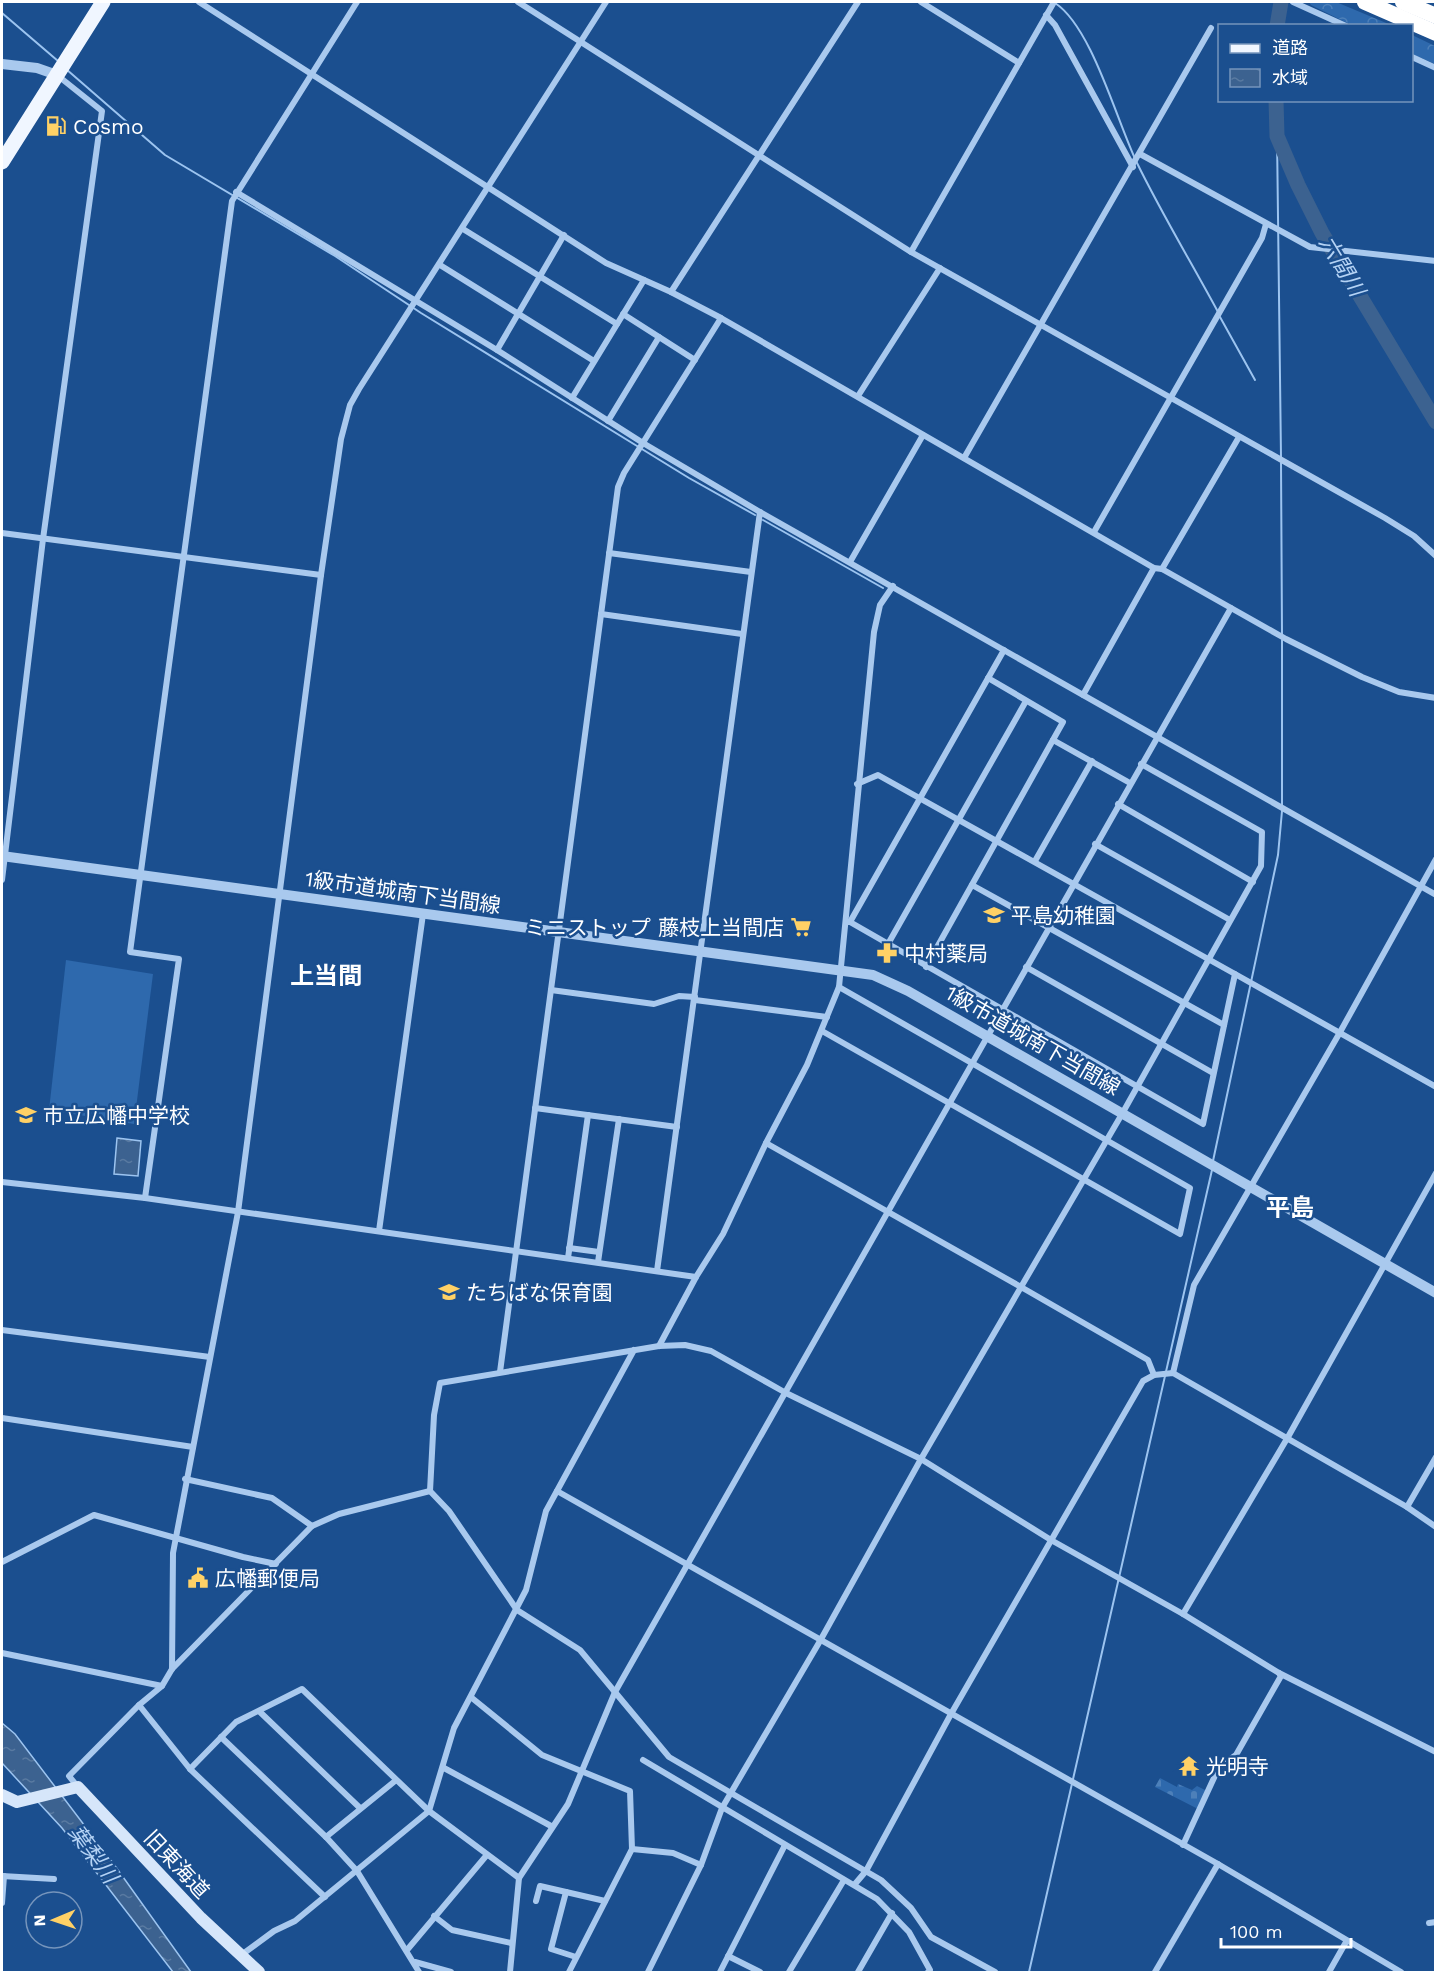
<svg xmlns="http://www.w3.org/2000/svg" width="1437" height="1974" font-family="'Work Sans','Noto Sans JP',sans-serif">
	<defs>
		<pattern id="forest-crowns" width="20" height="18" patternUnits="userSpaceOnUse" patternTransform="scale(1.5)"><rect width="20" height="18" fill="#2e69ad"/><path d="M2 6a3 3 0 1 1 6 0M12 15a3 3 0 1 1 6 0" fill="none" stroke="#4d80b9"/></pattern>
		<pattern id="cemetery-stones" width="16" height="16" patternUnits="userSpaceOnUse" patternTransform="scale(1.5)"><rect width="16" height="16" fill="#2e69ad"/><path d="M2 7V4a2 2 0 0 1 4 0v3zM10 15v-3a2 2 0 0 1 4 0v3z" fill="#4d80b9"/></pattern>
		<pattern id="water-ripples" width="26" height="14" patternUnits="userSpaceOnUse" patternTransform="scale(1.5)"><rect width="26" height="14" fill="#3c6290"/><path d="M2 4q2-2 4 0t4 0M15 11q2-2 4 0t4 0" fill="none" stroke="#597aa1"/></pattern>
	</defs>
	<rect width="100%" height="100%" fill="#1b4f8f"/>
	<g fill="url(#forest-crowns)">
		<polygon points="1309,2 1336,2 1391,25 1351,25 1311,5"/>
		<polygon points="1412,35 1435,46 1435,64 1412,54"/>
	</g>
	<polygon fill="url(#cemetery-stones)" points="1160,1778 1177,1787 1178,1784 1192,1790 1197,1786 1207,1791 1198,1809 1155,1787"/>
	<polygon fill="#2e69ad" points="66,960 153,974 134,1124 49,1110"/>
	<g fill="url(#water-ripples)" stroke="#9cc4f0" stroke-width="1.5">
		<polygon points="117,1138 141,1141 138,1176 114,1174"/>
		<polygon points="2,1723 15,1734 113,1863 191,1972 173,1972 62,1828 2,1763"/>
	</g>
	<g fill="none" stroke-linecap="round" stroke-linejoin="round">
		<g stroke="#9cc4f0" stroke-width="2">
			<path d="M1055 3C1092 27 1117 122 1137 163 1162 214 1191 262 1218 312"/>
			<polyline points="2,13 58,61"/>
			<polyline points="66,69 165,155 335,256 421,313 689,478 755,515"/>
			<polyline points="1277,136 1281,457"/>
			<polyline points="1220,317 1255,380"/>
			<polyline points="1281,463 1282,634"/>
			<polyline points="763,520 883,588"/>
			<polyline points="1282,640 1282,805"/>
			<polyline points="1213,1161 1278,855 1282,811"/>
			<polyline points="1029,1972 1212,1170"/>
		</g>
		<g stroke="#3c6290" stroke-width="15">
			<polyline points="1277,26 1281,2"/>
			<polyline points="1276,100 1277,136 1298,185 1322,233 1436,422"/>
		</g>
		<g stroke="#a9c9ee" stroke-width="6">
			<polyline points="199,2 606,263 671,292 721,318 1154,568 1162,569 1286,639 1362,677 1399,692 1436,698"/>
			<polyline points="518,2 911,252 1385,518 1414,536 1436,556"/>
			<polyline points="921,2 1019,63"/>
			<polyline points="1293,2 1346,26"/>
			<polyline points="1046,15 1055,25 1133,167"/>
			<polyline points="1412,57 1436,68"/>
			<polyline points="1140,154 1310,247 1436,261"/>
			<polyline points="236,192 497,350 643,443 760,512 1436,895"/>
			<polyline points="463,229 617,324"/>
			<polyline points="911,252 1054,2"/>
			<polyline points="440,265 594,361"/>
			<polyline points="671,292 858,2"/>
			<polyline points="623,314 695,360"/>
			<polyline points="497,350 564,235"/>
			<polyline points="858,396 940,268"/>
			<polyline points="572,398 644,280"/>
			<polyline points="608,421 659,337"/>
			<polyline points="964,458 1211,28"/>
			<polyline points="1094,532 1262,238 1266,224"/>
			<polyline points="2,533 321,575"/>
			<polyline points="609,553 751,572"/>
			<polyline points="850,562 923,435"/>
			<polyline points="1162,569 1239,437"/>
			<polyline points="601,614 742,634"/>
			<polyline points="1083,695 1154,568"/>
			<polyline points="1053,740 1130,783"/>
			<polyline points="1118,804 1253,882"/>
			<polyline points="1095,844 1230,920"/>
			<polyline points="1035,861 1092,761"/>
			<polyline points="2,880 43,539 102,111 57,75"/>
			<polyline points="972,885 1224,1025"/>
			<polyline points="846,922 850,922 1004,650"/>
			<polyline points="850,922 1203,1124 1235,974 878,775 857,784"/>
			<polyline points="888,944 1026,701"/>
			<polyline points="926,967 1063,722 988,678"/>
			<polyline points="1026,967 1213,1073"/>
			<polyline points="1235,974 1436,1087"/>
			<polyline points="551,990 654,1004 679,996 695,997"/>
			<polyline points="695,1000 827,1017"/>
			<polyline points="822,1031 1180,1234 1190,1188 839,987"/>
			<polyline points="535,1108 677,1127"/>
			<polyline points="766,1143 1021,1287 1122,1114 1261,866 1262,832 1141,764"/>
			<polyline points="2,1182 145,1198 696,1277"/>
			<polyline points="145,1198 179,959 130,952 232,201 357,2"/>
			<polyline points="379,1231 423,914"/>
			<polyline points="569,1248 599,1252"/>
			<polyline points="568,1258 588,1115"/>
			<polyline points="598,1262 619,1119"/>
			<polyline points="657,1271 760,512"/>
			<polyline points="2,1330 210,1357"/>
			<polyline points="659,1346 696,1277 723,1234 766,1143 807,1065 839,987 874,632 880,605 893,586"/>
			<polyline points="500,1372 618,487 624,473 721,318"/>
			<polyline points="1173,1373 1194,1285 1339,1034 1436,859"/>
			<polyline points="2,1418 193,1447"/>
			<polyline points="185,1479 272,1498 312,1526"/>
			<polyline points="557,1491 1218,1864 1401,1972"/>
			<polyline points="1407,1507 1436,1457"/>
			<polyline points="2,1562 94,1515 243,1557 276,1564"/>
			<polyline points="1183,1614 1288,1437 1436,1173"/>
			<polyline points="2,1653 162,1686"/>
			<polyline points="172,1669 173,1553 238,1212 321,575 341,439 350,405 359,389 606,2"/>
			<polyline points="472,1698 542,1755 630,1791 632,1849 569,1972"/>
			<polyline points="139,1705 190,1769 325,1897"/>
			<polyline points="260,1712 360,1808"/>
			<polyline points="221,1737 326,1837 357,1871 419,1972"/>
			<polyline points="643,1760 877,1899 909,1932 930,1970 928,1972"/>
			<polyline points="444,1768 551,1826"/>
			<polyline points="190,1769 236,1722 302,1689 429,1811 519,1878"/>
			<polyline points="77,1786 69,1776 139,1705 162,1686 172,1669 312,1526 339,1514 430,1491"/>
			<polyline points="326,1837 395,1781"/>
			<polyline points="1183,1845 1219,1767 1236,1755 1281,1676 1279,1673"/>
			<polyline points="632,1849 673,1853 701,1865"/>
			<polyline points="2,1876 54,1879"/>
			<polyline points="855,1884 866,1871 951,1714 1143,1381 1154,1375 1173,1373 1407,1507 1436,1527"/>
			<polyline points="566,1892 551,1949 576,1957"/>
			<polyline points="536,1901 540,1886 605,1901"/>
			<polyline points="2,1903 4,1876"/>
			<polyline points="434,1916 452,1930 511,1943"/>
			<polyline points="1429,1923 1436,1922"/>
			<polyline points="407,1950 486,1856"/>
			<polyline points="240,1956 274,1931 295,1921 429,1811 454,1728 526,1590 546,1511 634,1350"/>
			<polyline points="728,1956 760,1972"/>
			<polyline points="415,1962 451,1972"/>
			<polyline points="510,1972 519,1878 568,1804 615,1692 1231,608"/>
			<polyline points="648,1972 701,1865 722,1808 820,1641 921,1459 1021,1287 1148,1360 1154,1375"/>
			<polyline points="720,1972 785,1845"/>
			<polyline points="789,1972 844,1880"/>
			<polyline points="858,1972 892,1913"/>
			<polyline points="995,1972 931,1937 911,1908 881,1880 669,1757 580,1650 517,1610 449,1511 430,1491 434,1415 440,1383 659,1346 685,1345 711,1351 786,1393 921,1459 1051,1540 1183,1614 1279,1673 1436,1752"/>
			<polyline points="1155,1972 1218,1864"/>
			<polyline points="1329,1972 1346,1942"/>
		</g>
		<g stroke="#a9c9ee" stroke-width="10">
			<polyline points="2,64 37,68 57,75"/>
			<polyline points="2,856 873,975 908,991 1436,1293"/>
		</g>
		<polyline stroke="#d6e6fa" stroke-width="12" points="2,1795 17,1802 78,1787 201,1918 259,1972"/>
		<polyline stroke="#f0f6ff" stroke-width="15" points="2,162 103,2"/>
		<g stroke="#fff" stroke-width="16">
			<polyline points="1365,2 1436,33"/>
			<polyline points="1403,2 1436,16"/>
		</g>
	</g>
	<defs>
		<g id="fuel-bare" transform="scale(1.62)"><path d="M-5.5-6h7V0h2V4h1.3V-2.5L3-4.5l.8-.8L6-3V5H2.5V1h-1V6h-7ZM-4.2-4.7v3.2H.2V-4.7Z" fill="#ffd166" stroke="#1b4f8f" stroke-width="2.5" paint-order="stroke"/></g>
		<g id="school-bare" transform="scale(1.62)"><path d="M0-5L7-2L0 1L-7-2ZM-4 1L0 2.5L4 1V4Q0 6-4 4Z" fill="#ffd166" stroke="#1b4f8f" stroke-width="2.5" paint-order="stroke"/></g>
		<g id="supermarket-bare" transform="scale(1.62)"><path d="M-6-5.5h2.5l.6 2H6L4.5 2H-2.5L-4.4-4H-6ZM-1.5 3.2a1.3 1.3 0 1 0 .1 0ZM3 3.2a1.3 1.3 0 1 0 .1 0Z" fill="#ffd166" stroke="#1b4f8f" stroke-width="2.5" paint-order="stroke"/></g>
		<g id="pharmacy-bare" transform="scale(1.62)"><path d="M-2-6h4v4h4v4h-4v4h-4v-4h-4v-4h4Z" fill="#ffd166" stroke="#1b4f8f" stroke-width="2.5" paint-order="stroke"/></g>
		<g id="civic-bare" transform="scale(1.62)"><path d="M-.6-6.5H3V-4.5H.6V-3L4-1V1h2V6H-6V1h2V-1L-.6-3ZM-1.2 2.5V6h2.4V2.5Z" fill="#ffd166" stroke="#1b4f8f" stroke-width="2.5" paint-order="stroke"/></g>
		<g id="temple-bare" transform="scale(1.62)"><path d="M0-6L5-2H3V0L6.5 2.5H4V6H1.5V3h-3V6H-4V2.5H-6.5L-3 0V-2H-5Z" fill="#ffd166" stroke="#1b4f8f" stroke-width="2.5" paint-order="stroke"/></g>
	</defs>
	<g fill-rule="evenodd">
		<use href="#fuel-bare" x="56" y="126"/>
		<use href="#school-bare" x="994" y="915"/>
		<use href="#supermarket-bare" x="801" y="927"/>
		<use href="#pharmacy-bare" x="887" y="953"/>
		<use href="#school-bare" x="26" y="1115"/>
		<use href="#school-bare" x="449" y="1292"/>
		<use href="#civic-bare" x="198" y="1578"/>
		<use href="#temple-bare" x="1189" y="1766"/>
	</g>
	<g text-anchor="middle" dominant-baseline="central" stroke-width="5" stroke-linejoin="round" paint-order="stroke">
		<g font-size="21" fill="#fff" stroke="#1b4f8f" text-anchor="start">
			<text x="73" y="126">Cosmo</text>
			<text x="1011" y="915">平島幼稚園</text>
			<text x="784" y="927" text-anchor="end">ミニストップ 藤枝上当間店</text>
			<text x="904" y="953">中村薬局</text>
			<text x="43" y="1115">市立広幡中学校</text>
			<text x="466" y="1292">たちばな保育園</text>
			<text x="215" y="1578">広幡郵便局</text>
			<text x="1206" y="1766">光明寺</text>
		</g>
		<g font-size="21" fill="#fff" stroke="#1b4f8f">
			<text transform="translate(403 892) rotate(8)">1級市道城南下当間線</text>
			<text transform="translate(1033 1040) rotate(30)">1級市道城南下当間線</text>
			<text transform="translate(177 1864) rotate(47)">旧東海道</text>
		</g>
		<g font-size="22" font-style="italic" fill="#b5d3f5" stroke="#1b4f8f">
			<text transform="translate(1342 266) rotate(59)">六間川</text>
			<text transform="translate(93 1854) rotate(54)">葉梨川</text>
		</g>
		<g font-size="24" font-weight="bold" fill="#fff" stroke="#1b4f8f">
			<text x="326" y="976">上当間</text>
			<text x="1290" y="1208">平島</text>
		</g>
	</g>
	<rect width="1437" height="1974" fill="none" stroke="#ffffff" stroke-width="6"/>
	<rect x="1218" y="24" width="195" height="78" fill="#1b4f8f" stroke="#7695bc" stroke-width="1.5"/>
	<rect x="1230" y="44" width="30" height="9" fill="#f0f6ff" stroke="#7695bc" stroke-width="1.5"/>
	<text x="1272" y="54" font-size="18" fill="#ffffff">道路</text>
	<rect x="1230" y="69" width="30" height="18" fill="url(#water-ripples)" stroke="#7695bc" stroke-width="1.5"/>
	<text x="1272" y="84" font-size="18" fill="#ffffff">水域</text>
	<g transform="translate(54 1920) rotate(268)"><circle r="28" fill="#1b4f8f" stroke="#7695bc" stroke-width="1.5"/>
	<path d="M0-4.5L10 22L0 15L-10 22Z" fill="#ffd166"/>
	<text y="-9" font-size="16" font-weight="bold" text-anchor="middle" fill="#ffffff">N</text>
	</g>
	<path d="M1221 1938v9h130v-9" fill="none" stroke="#ffffff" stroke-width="3"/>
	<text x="1230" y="1938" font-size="18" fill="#ffffff" stroke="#1b4f8f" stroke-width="4.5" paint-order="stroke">100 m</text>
</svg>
